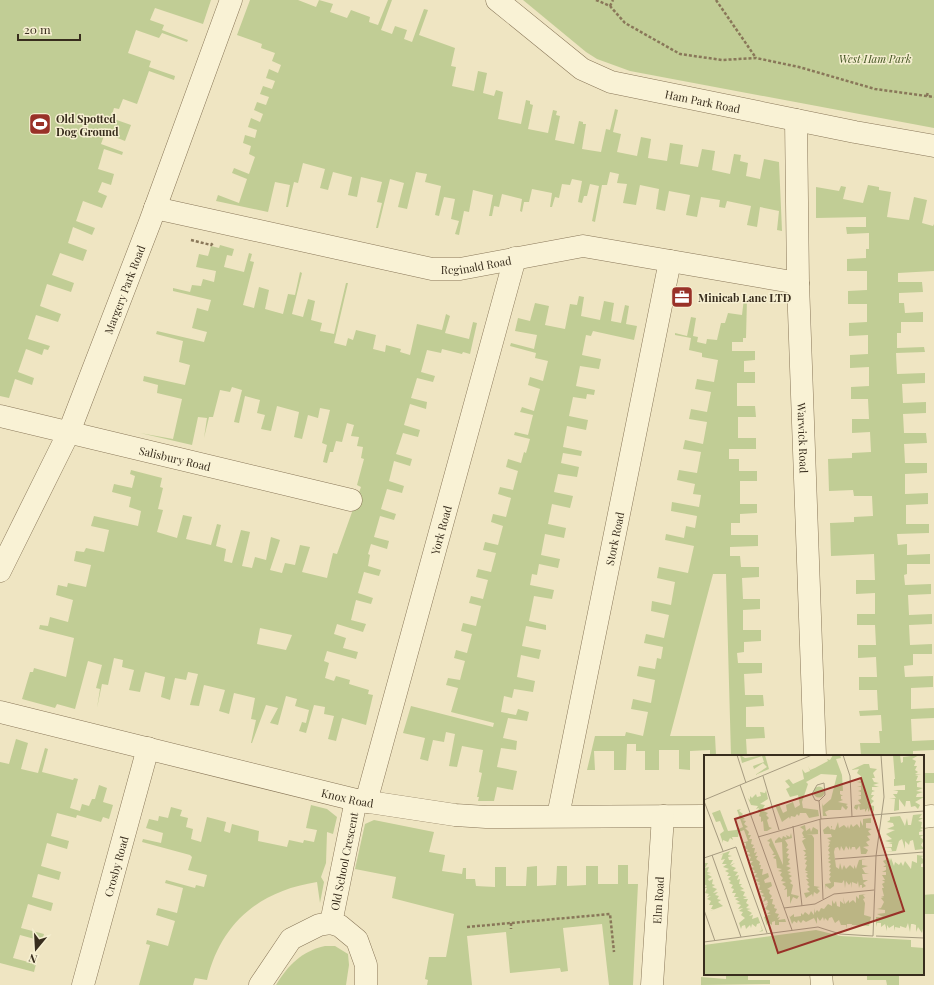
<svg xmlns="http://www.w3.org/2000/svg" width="934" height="985" font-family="'Playfair Display',serif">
	<rect width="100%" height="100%" fill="#efe5c2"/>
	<g fill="#c1cd95" fill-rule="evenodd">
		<polygon points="0,0 211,0 203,24 155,8 150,20 164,25 162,30 188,40 187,42 162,33 159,38 136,30 128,53 151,61 149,67 175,76 174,80 149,71 137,104 123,99 119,109 114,108 111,118 131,125 125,141 105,133 101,144 123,152 122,155 104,149 98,169 114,174 111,185 102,182 98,192 107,196 102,208 83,201 76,221 95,228 92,235 73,227 68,243 87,250 83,261 60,253 52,275 74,283 71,292 47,284 40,306 61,314 58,322 36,315 28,339 50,346 48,350 44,349 42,355 26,349 18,372 34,378 32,385 15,379 9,398 0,396"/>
		<polygon points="250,0 298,0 316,7 319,0 333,4 330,12 347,18 351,10 370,17 369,22 378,25 388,0 392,0 381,30 392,34 395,26 407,30 404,39 412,42 424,9 428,10 419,35 455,48 451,66 456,67 452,86 474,91 478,71 487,73 483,93 494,96 496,90 503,92 498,119 521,124 526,100 530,101 530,104 533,105 528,129 548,133 553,110 557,111 556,115 560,116 555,140 574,144 579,121 583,122 583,124 586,124 582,149 601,152 606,129 610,130 615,109 618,110 613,132 621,134 617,152 637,156 641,137 651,139 648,158 667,161 670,143 683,145 680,164 698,167 702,149 715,151 712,170 730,174 734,154 741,155 740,161 748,163 746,176 760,179 764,159 779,162 782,231 777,230 779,211 760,207 757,227 747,225 751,206 727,201 725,208 719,207 720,200 701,197 697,217 686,215 690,195 669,191 665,211 656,209 659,189 640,185 636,205 623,203 627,184 617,183 619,174 610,172 607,185 602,185 595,222 592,221 599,186 590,184 587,196 584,196 582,203 578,202 582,181 572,179 570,185 562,184 559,198 555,197 552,207 550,207 552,193 532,189 529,202 524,202 522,212 520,211 522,199 502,194 499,207 494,206 492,216 489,216 493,195 473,190 469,212 464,211 459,235 455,234 459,221 451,219 455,199 444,197 439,216 435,215 441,186 425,182 427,174 416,172 407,209 398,207 404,183 390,179 378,228 376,228 382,203 377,202 382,182 361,177 357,197 348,195 352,177 333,172 328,190 320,188 325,169 303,163 298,183 294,182 288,207 286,207 290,185 275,182 268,212 216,201 218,195 239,203 247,179 232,173 234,168 249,174 255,157 249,154 251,146 243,143 245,135 255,138 257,130 248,127 251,118 260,122 263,114 254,110 257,102 266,105 269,97 260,94 263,86 272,89 275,81 266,78 269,69 278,73 281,65 272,61 275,53 261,48 262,44 237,35"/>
		<polygon points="523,0 934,0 934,128 630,71 597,59 586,52"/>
		<polygon points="868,185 879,187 879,190 891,192 887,217 909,220 914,197 927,200 922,223 933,226 934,224 934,271 898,273 898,282 922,282 923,292 899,293 899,303 904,303 905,313 923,312 923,322 901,322 901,333 897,333 897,348 924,347 925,352 896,353 897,374 925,373 925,383 902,384 903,403 926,402 926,413 903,414 904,433 926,433 927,443 904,444 905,463 927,463 927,473 905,474 905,494 928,493 928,504 906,505 906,524 929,524 929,533 897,534 898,545 907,544 907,555 930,554 930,564 907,564 907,574 904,575 905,585 931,584 931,594 908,595 909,615 932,614 932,624 909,625 910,645 932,644 932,654 913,654 913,665 904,666 905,677 933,676 933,687 911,688 911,709 934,708 934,718 911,719 912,741 934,740 934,750 913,751 913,756 861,755 860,743 880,743 879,731 882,731 881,715 860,716 859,711 878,710 877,690 859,690 859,677 877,677 876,657 858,658 858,645 876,645 875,625 857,625 857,614 875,614 875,593 856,594 856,580 875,580 874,554 831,556 830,523 854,522 854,517 873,516 872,496 854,496 853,490 829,491 828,459 852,458 852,453 871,452 870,432 852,433 852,419 869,419 868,399 851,399 851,387 869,386 869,367 850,368 850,355 868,354 868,335 849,336 849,323 867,322 867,304 848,304 848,291 867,290 867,271 847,271 847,259 866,258 866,249 869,249 869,233 847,234 846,227 866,227 866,217 816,218 816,187 839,191 841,186 846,187 843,199 863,203"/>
		<path d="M220 245 234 249 232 256 227 255 224 267 244 272 249 253 252 254 250 261 254 262 243 305 254 308 259 287 269 290 265 309 283 314 288 294 295 295 300 272 302 273 292 314 303 317 308 299 315 301 311 320 322 323 320 331 334 334 346 283H348L334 343 346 346 348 338 353 340 356 330 376 335 373 349 385 352 386 345 401 349 400 352 410 355 417 324 442 330 446 314 450 316 445 333 469 339 473 322 477 323 470 354 463 352 462 354 442 349 441 353 427 350 421 372 435 376 433 382 417 378 411 398 427 402 426 409 410 404 404 425 420 430 418 437 403 433 396 454 412 459 410 466 394 461 389 481 404 486 402 493 387 489 381 509 396 514 394 520 380 516 374 537 389 541 387 549 371 544 368 554 370 555 368 566 381 570 379 576 364 572 358 593 373 598 371 604 356 600 351 620 366 624 363 632 337 624 334 634 346 638 343 648 358 652 356 659 327 651 324 661 329 663 325 678 334 681 336 676 350 680 349 684 369 690 368 694 373 695 366 725 342 718 336 741 328 739 334 716 324 714 325 707 314 705 306 733 299 731 302 722 306 723 309 710 295 706 297 699 286 696 278 725 270 723 278 708 266 705 252 743H251L256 720 251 719 255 698 234 693 229 714 219 711 225 690 204 685 199 706 190 705 198 674 188 672 186 680 175 678 170 700 161 697 165 677 145 672 140 692 129 690 134 670 122 667 123 660 114 658 108 685 102 684 97 708 100 689 96 688 102 665 88 661 75 709 57 704 55 708 22 699 30 672H33L34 668 66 677 74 638 39 629 40 625 48 626 50 617 68 622 73 600 56 595 58 585 67 587 68 583 86 587 91 565 74 561 76 551 84 552 86 548 104 552 109 530 91 526 94 516 138 526 141 511 129 507 131 497 112 492 114 484 132 488 135 476 130 474 131 470 162 478 160 487 163 488 158 509 163 510 157 532 177 538 183 515 192 517 186 539 211 545 217 524 221 525 216 546 226 549 224 561 232 563 241 530 250 532 242 566 252 568 255 557 266 560 271 537 280 540 270 570 282 573 285 563 295 565 300 545 310 547 302 572 327 578 333 553 337 554 361 487 357 485 364 459 361 458 363 447 357 446 359 437 351 436 354 425 347 423 342 442 336 441 333 452H330L327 463 323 462 327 445 322 443 330 410 320 408 318 418 308 415 302 439 294 437 299 412 277 406 271 431 261 429 265 415 257 413 260 400 245 396 239 423 234 422 242 390 232 387 230 392 220 390 213 417H209L204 438 207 418 198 417 192 445 140 433 173 439 182 399 157 393 158 385 143 381 144 376 185 385 190 365 179 362 183 341 156 334 157 331 204 342 207 332 192 328 197 308 208 311 211 300 173 291V288L190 292 192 285 201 286 203 279 214 282 216 271 196 267 199 254 208 256 211 246 219 248ZM260 628 292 635 286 650 257 644Z"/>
		<polygon points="579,296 584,297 581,316 600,320 604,301 614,303 611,321 621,323 625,305 629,306 626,324 637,326 634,340 593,331 591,336 586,335 582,355 601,359 599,369 580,366 576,386 595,390 594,395 587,394 586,399 573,397 569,416 588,420 586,430 567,426 563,447 582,451 581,456 563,453 561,463 579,467 577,477 558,474 554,492 573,496 570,508 552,504 548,524 566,528 564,538 545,534 541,555 560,559 558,568 539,564 537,575 532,574 530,585 554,590 552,599 534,596 529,621 546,625 546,630 526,626 522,646 541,650 539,659 521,655 517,677 535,681 533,692 514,689 512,698 504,696 501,712 516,715 518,709 529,712 527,721 508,718 503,738 517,741 516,750 501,748 497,767 517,771 513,790 497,787 494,801 478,801 479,797 477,797 482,773 479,772 483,750 462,746 457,767 449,766 455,734 446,732 444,742 433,740 428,761 420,759 425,738 403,733 411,706 493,727 494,723 451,712 458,688 446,685 448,678 460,680 465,661 454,658 456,650 467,653 472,634 461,631 463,623 476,626 481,606 469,603 471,596 483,599 488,580 476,577 478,569 491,572 496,553 483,550 485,542 498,545 503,526 491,522 493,514 506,517 511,498 498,494 500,487 513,490 518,471 506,467 508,459 521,463 524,452 526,453 530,439 514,435 515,432 528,435 533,415 520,412 522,407 534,411 540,389 528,385 530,377 543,381 548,361 535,358 536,353 510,346 511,343 534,349 537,335 515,331 518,318 530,321 535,303 549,306 545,325 565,329 570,304 577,305"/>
		<polygon points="744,298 747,298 746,338 743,338 743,342 732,342 732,351 755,351 755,360 744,361 744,372 755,372 755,383 737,383 737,406 755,406 756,417 738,417 738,438 756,438 756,449 729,449 729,459 739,459 739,471 757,471 757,481 740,481 740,504 757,504 757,513 740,514 740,523 731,523 731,535 758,535 758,546 730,547 730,556 740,556 741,567 759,567 759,577 742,578 743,599 760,599 760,609 743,610 743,630 761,630 761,641 744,642 744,652 737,653 738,663 762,663 762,673 744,674 745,695 763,695 764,706 746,707 746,727 764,727 765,738 746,739 747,756 731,756 726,574 713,574 670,736 715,736 716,755 710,755 710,750 690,751 690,770 679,769 679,750 659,750 659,770 645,770 645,751 636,751 636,744 627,744 626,770 614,770 614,751 594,751 595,770 587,770 595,736 625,736 626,732 643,736 648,712 631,709 633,699 651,703 655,680 637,676 639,666 655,669 657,658 661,659 663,647 644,643 646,634 664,638 669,615 651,611 652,601 671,605 675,582 657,578 659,567 688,573 694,546 665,540 666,534 684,538 686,526 695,528 697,516 671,511 672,502 699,507 701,495 693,494 695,484 677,480 679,470 697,473 701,452 683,449 685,440 703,444 707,422 689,419 691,409 707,412 711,392 695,389 697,379 714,382 718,360 702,357 702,353 689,350 691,338 675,335 675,333 687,336 691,317 696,318 693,336 698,337 697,342 706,344 707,339 717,340 721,323 725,323 728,313 742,315"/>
		<polygon points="16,739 28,743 21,769 38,773 45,748 48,749 42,772 73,780 74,778 78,779 70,808 80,811 82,804 89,806 92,799 95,799 99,785 107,788 103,802 113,805 109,819 103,817 101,822 77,815 76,818 57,813 51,836 69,841 67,849 47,843 41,866 61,872 59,880 38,874 32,897 53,903 51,911 28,904 21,928 44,934 42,941 20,935 13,958 36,964 34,972 0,963 0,762 9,764"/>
		<rect x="923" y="773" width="11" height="10"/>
		<path d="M311 805 327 809 337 817 333 834 327 832 326 863 321 877 324 882 320 903 317 882C259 891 221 923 207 980L195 978 193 985H139L150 945 146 944 147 940 168 946 175 921 156 915 158 908 177 913 183 888 165 883 166 880 195 888 196 885 204 887 207 875 188 870 192 857 190 855 142 842 143 839 161 843 163 833 146 828 149 819 158 821 159 816 168 818 171 807 182 810 180 816 188 818 186 827 193 829 191 839 201 842 207 817 226 822 224 831 230 833 232 824 259 831 258 841 287 847 289 840 303 843 304 840 314 842 317 830 306 828Z"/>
		<polygon points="374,820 434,832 429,852 445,855 442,871 462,874 463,868 466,868 466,879 475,879 476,886 495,887 495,867 506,867 506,886 526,886 527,867 537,866 537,886 556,885 557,866 567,866 567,886 586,885 586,866 598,866 598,884 618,884 618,865 628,865 628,884 638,884 633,985 609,985 602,924 563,928 568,971 561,972 560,968 510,973 506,932 467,936 472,985 427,985 428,980 425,979 429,957 446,957 454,914 392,898 396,877 355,869 365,824"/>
		<polygon points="934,880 934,914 923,914 923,895 934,894"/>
		<path d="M325 946H335L348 954 349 965 346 985H276C288 965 302 951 325 946Z"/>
		<polygon points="726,974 748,974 748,980 770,980 770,984 701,985 701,977 726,979"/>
		<polygon points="867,974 899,974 899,985 887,985 886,980 867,980"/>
	</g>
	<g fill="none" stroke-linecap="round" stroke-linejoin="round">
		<g stroke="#897759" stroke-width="23">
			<g id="minor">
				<path id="s1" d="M497 0 582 69 611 82 855 132 934 146"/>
				<path id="s2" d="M796 120 798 283 815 756"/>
				<path id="s3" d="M155 208 432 269H460L583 246 798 283"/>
				<path id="s4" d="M0 416 351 500"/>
				<path id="s5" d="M0 571 69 432 150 222 231 0"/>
				<path id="s6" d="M0 712 356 800 455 815 486 817 705 816"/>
				<path id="s7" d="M366 802 515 258"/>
				<path id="s8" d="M558 816 670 261"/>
				<polyline points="923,817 932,816"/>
				<path id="s9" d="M331 923 356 800"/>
				<polyline points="821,974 822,985"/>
				<path id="s10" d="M83 985 148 748"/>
				<polyline points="260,985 291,939 319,925 331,923 340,926 357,940 366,965 366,985"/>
				<path id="s11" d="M652 985 663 816"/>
			</g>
		</g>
		<g stroke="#897759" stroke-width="2.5" stroke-dasharray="3 2" stroke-linecap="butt">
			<polyline points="596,0 610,6 625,23 680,54 722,60 756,58 799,67 875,89 934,97"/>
			<polyline points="716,0 756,58"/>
			<polyline points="610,6 613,0"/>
			<polyline points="927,96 928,91"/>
			<polyline points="191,240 211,245 213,243"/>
			<polyline points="511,923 511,929"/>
			<polyline points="467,927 610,914 614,952"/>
		</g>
		<use href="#minor" stroke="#f9f2d5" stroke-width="22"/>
	</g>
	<defs>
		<g id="stadium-square" transform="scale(1.15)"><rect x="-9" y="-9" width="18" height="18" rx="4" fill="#993128" stroke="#f6efd1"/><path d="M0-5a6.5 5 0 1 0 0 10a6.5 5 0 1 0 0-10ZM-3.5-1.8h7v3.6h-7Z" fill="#fff"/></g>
		<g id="office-square" transform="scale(1.15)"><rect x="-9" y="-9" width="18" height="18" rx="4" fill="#993128" stroke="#f6efd1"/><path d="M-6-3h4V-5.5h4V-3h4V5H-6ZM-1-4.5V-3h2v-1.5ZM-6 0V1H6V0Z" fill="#fff"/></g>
	</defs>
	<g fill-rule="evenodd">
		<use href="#stadium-square" x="40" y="124"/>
		<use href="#office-square" x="682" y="297"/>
	</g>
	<g text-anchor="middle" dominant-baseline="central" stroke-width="3" stroke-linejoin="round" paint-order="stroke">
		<g font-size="11" font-style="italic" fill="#445523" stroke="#f6efd1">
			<text x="875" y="58">West Ham Park</text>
		</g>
		<g font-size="11" fill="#382d1d" stroke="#f6efd1">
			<text stroke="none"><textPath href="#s1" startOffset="235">Ham Park Road</textPath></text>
			<text stroke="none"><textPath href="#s3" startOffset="328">Reginald Road</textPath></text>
			<text stroke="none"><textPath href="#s5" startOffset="308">Margery Park Road</textPath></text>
			<text stroke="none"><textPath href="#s2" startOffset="318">Warwick Road</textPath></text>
			<text stroke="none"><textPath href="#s4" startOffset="180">Salisbury Road</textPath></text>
			<text stroke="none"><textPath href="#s7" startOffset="282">York Road</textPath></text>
			<text stroke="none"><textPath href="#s8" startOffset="283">Stork Road</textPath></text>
			<text stroke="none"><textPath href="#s6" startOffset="358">Knox Road</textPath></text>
			<text stroke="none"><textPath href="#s9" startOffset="63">Old School Crescent</textPath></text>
			<text stroke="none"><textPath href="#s10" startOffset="123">Crosby Road</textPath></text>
			<text stroke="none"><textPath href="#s11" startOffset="85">Elm Road</textPath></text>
		</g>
		<g font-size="11" font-weight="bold" fill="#382d1d" stroke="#f6efd1" text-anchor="start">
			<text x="56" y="118">Old Spotted<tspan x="56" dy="13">Dog Ground</tspan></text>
			<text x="698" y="297">Minicab Lane LTD</text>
		</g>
	</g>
	<g transform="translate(704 755)">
		<rect width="220" height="220" fill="#efe5c2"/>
		<path d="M36 0 41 3 61 0 65 14 51 20 63 12 59 8 50 14 49 11 60 7 58 1 38 8ZM129 0H136L137 3 132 4 138 20 139 36H136V39L139 41H137V44L139 45 134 47 144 49 142 50 144 52 142 55 138 51 137 55H125L121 57 123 61H119L118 48 119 51 127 44 133 20 117 19 102 27 104 29 98 47 99 53 114 55 115 61 105 63 102 58H96L95 61 93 59 91 62 87 61 86 64 85 62 78 67 71 50 75 49 79 58 83 56 82 50 89 47 91 53 96 50 94 40 86 42 82 34 86 32 81 26 85 24 89 29 100 24 98 14 101 18 106 16 104 11 106 15 111 13 124 6 123 4 126 5ZM189 0H196L197 8 199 7V2L215 0 208 4 212 6 210 11H213L211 15 214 17 211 19H217L211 20 214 21 212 26H218L213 28V32L219 33 212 36 219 37 213 39 212 42H220L211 47 216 50 214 54 211 51 207 52 206 46H202L201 52 195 44V55L190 56 191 44H185L192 43 189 39H193L194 36 189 35H201V30L190 31V24H185H191ZM160 9H165L166 13 173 14 169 18 171 23H168L170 27 175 28 169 30 175 32H168V35L171 36 168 37 167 40H170L167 44 170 46 166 50 170 51V57L167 53 164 57V53L161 57V54L156 55 155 50 153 55 150 53 151 50 157 49 154 45 157 44V41L154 40H157V37L154 36 157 35V32L153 31H157V28L153 27 158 26V22L153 18 155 14 147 15ZM109.5 37a5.5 5.5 0 1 1 11 0a5.5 5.5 0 1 1-11 0ZM62 35 64 44 56 49 61 50 59 53 63 55 59 56 64 58 62 60 65 63 63 65 65 72 68 73 63 76H60L59 66 57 67V62L55 61 56 57 53 58 55 53 52 54 54 51 47 50 44 43 46 45V41L48 43 52 39 53 42 57 41 56 37 61 38ZM37 54 35 56 39 59 37 61 41 64 38 65 42 66 40 69 44 72 41 73 45 77 44 80H47L45 84H48L47 89 50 90 48 93H51L50 98 53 97 51 101H54L52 104 56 107 55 110H57L56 114H59L58 120 64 118 65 122 60 125 61 128 67 127 68 131 63 134 66 135 65 138 68 141 66 144H69L68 149 71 150 70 153 73 154 71 158 75 159 73 163 76 162 74 165 81 164 82 167H75V170H71V166L68 167V170L64 167 63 171 60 162 67 159H63L66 156 61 154 64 149 60 150 64 148 63 145 59 147 61 142 57 141 60 139 56 137 58 135H55L56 130 53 129 56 128 51 125 55 123 50 122 53 118H49L51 116 47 113 50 112 46 109 49 106H45L47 102 43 100 46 99 45 97H42L44 95 39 92 42 91V88H38L44 86 40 75 35 77 34 82H28L29 85 26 83 24 87 19 85V88L16 79 20 76 16 66 12 67 8 58 16 55 24 76 32 75 39 72 33 55ZM218 59 215 63H219L214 66 218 67 217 72 220 73 216 74 219 76 215 77V80H220L216 82 220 85 217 90 220 94 211 95 209 85 206 86 205 90 201 86V94L198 84 195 86 192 96 179 97 188 96 187 93H179L188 92V89L184 88H189L181 86 188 84 182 79 191 75 183 74 190 71 189 68 183 67 186 65V62L196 61 201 71 203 63 204 70H207L209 60ZM167 63V68H162V73L168 74 164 76 167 80 163 81 166 85 162 87 165 91 159 92 164 95 162 99H157L156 91 152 95 151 92H148L147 95 145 91V95L142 91 140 96 137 91 136 96 134 92 131 93 130 97 132 112 135 114 136 108 138 115 140 110 142 114 146 110 150 114V110L152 114 155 105 162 104 158 105V110L164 111 158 113 161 118 165 119H158L159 125H164L159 128 162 131 158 133V130H156L155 133 154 126 153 129 148 127V133L147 127 145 130 142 126 141 133 140 125 138 128 130 127V131L126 134 122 131V134L121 129 127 128 125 124 127 121 125 120 127 117 125 116 127 113 125 112 127 109 124 107 127 105 124 104 126 101 124 100 126 98 124 95 126 92H124L126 88 124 87 127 86 123 83 128 82 127 79H120L119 75 124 71 127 75V71H128L127 74 131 75 134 67 135 73 140 70 143 73 144 70 145 74 147 69 149 72 153 69 156 73V65L159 71V64ZM101 70 102 76 106 73 107 77 109 72 114 75V79L102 80H108L110 83V131L116 132 113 133 116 136 113 139 110 137 109 142 108 139 102 143 100 138 106 137 103 134 106 132 103 129 105 128 102 124H105L102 121 104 119 101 117H104L101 115 103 110 101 109 103 105 100 104 103 101H100L102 98 99 95H102L98 86 102 83H98L100 82 98 78 100 75 96 72ZM87 78 88 83 81 85 84 90 82 93 85 94 82 98 85 99 83 103 86 104 84 107 86 109 82 111 87 113 83 116 87 117 84 119 88 121 85 123 88 126 86 128 89 130 87 139 95 141 93 144 89 142 86 149V141L83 142V134L80 135 82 132 78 129 82 127 77 126 79 123 76 120 78 117 74 116 78 114 73 113 72 104 69 103 72 100H68L70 98 65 90 66 87 63 86 67 83 79 110 78 87 71 88V86L75 82 78 84 79 81 83 83 82 80 86 82ZM26 96 24 100 28 101 24 102 25 105H29L26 110 31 108 27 111 32 113 29 116 34 117 31 121 35 120 33 125 36 124 35 129H38L36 131 40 134 36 135 41 137 39 141 43 142 39 144H44L42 148 45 150 42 153 47 154 43 155 48 158 45 161 49 160 48 164 54 162 59 176 55 177 58 175 56 168 53 169 52 172 48 169 47 173 46 170 42 174 41 170 38 171 37 174 35 168 41 163 37 160 39 157 35 156 39 153 34 154 37 150 32 148 36 147 31 144 35 142H30L32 138H28L30 134 27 133 29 130 25 128 27 126 24 124 27 121H23L25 118 21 116 25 114 19 112 23 109H18L21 104 17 105 19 99 15 100ZM213 100 220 101 217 102 220 105V108L217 109V112H220V169L218 178 214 172 212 177V170L209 169H207L206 177 204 168 202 173 196 171V176V173L191 172 190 176V170L185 173 183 170V176L181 169 177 172V168H173L172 172V162H179L173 159 181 158V155L173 154 177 153 180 147 177 143 180 142 177 141H180L178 133H180L178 129 181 127 178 125H181L178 120H182V117H178L182 115V112H179L182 110 179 106 185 103 186 106 187 103 190 111 191 107 195 110 197 107 199 111 201 106 207 114 208 106 213 108ZM0 108H4L1 113 5 112 3 117 7 118 3 119 8 122 4 124 5 126 9 124 8 129 11 130 8 132 13 134 9 138 14 137 11 140 15 141 13 144 17 145 14 147 19 151 6 156 10 154H7L9 150H5L7 146 3 144 7 141 3 142 5 139 1 138 3 133H0L3 131 0 129ZM162 139 159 140 161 143 159 144 161 148 160 160 167 162 165 171 148 170 147 174 148 169H143L142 174V170H137L135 165 131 168 128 162 125 163 124 166 121 163 120 166 119 162 116 166 113 162V169L110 163 102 167 99 165 97 168 94 165 93 168 90 166 88 169 85 160 86 162 90 159V162L97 161V158L99 160 101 157 105 160 107 156 110 160V153L111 158 113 155 115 157 117 153 120 154 124 149 128 151V145L130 149 132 146 133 151 136 152V146L140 149 139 142 141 149 145 145V148L149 145 152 148V141L155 144V140ZM112 175 137 181 207 185V192L220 193V220H0V190Z" fill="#c1cd95"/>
		<path fill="none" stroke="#a69b80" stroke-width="1" d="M33 0 42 28M139 0 146 21 148 62M59 21 75 75M36 30 88 175M0 45 108 0M0 46 19 96M115 46 121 40 120 28 113 30 108 39 111 45 115 46 117 64M116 64 119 144M89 71 98 151M54 82 117 64 220 56M8 100 37 182M0 103 32 92 63 178M131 104 220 97M80 153 111 149 130 139 170 135M0 155 11 186M172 181 220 183M0 187 114 172 136 179 169 181 172 101 180 42 177 0"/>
		<path fill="#993128" fill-opacity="0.15" stroke="#993128" stroke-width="2" d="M157 23 200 156 74 198 31 64Z"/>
		<rect width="220" height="220" fill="none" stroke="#382d1d" stroke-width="2"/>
	</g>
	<g transform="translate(36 949) rotate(198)" stroke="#f6efd1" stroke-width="3" paint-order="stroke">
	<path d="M0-3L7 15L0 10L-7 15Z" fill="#382d1d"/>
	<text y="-6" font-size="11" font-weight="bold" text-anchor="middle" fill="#382d1d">N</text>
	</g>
	<path d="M18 34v6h62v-6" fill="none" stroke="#382d1d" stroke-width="2"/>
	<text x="24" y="34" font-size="12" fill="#382d1d" stroke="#f6efd1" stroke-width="3" paint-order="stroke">20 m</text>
</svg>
